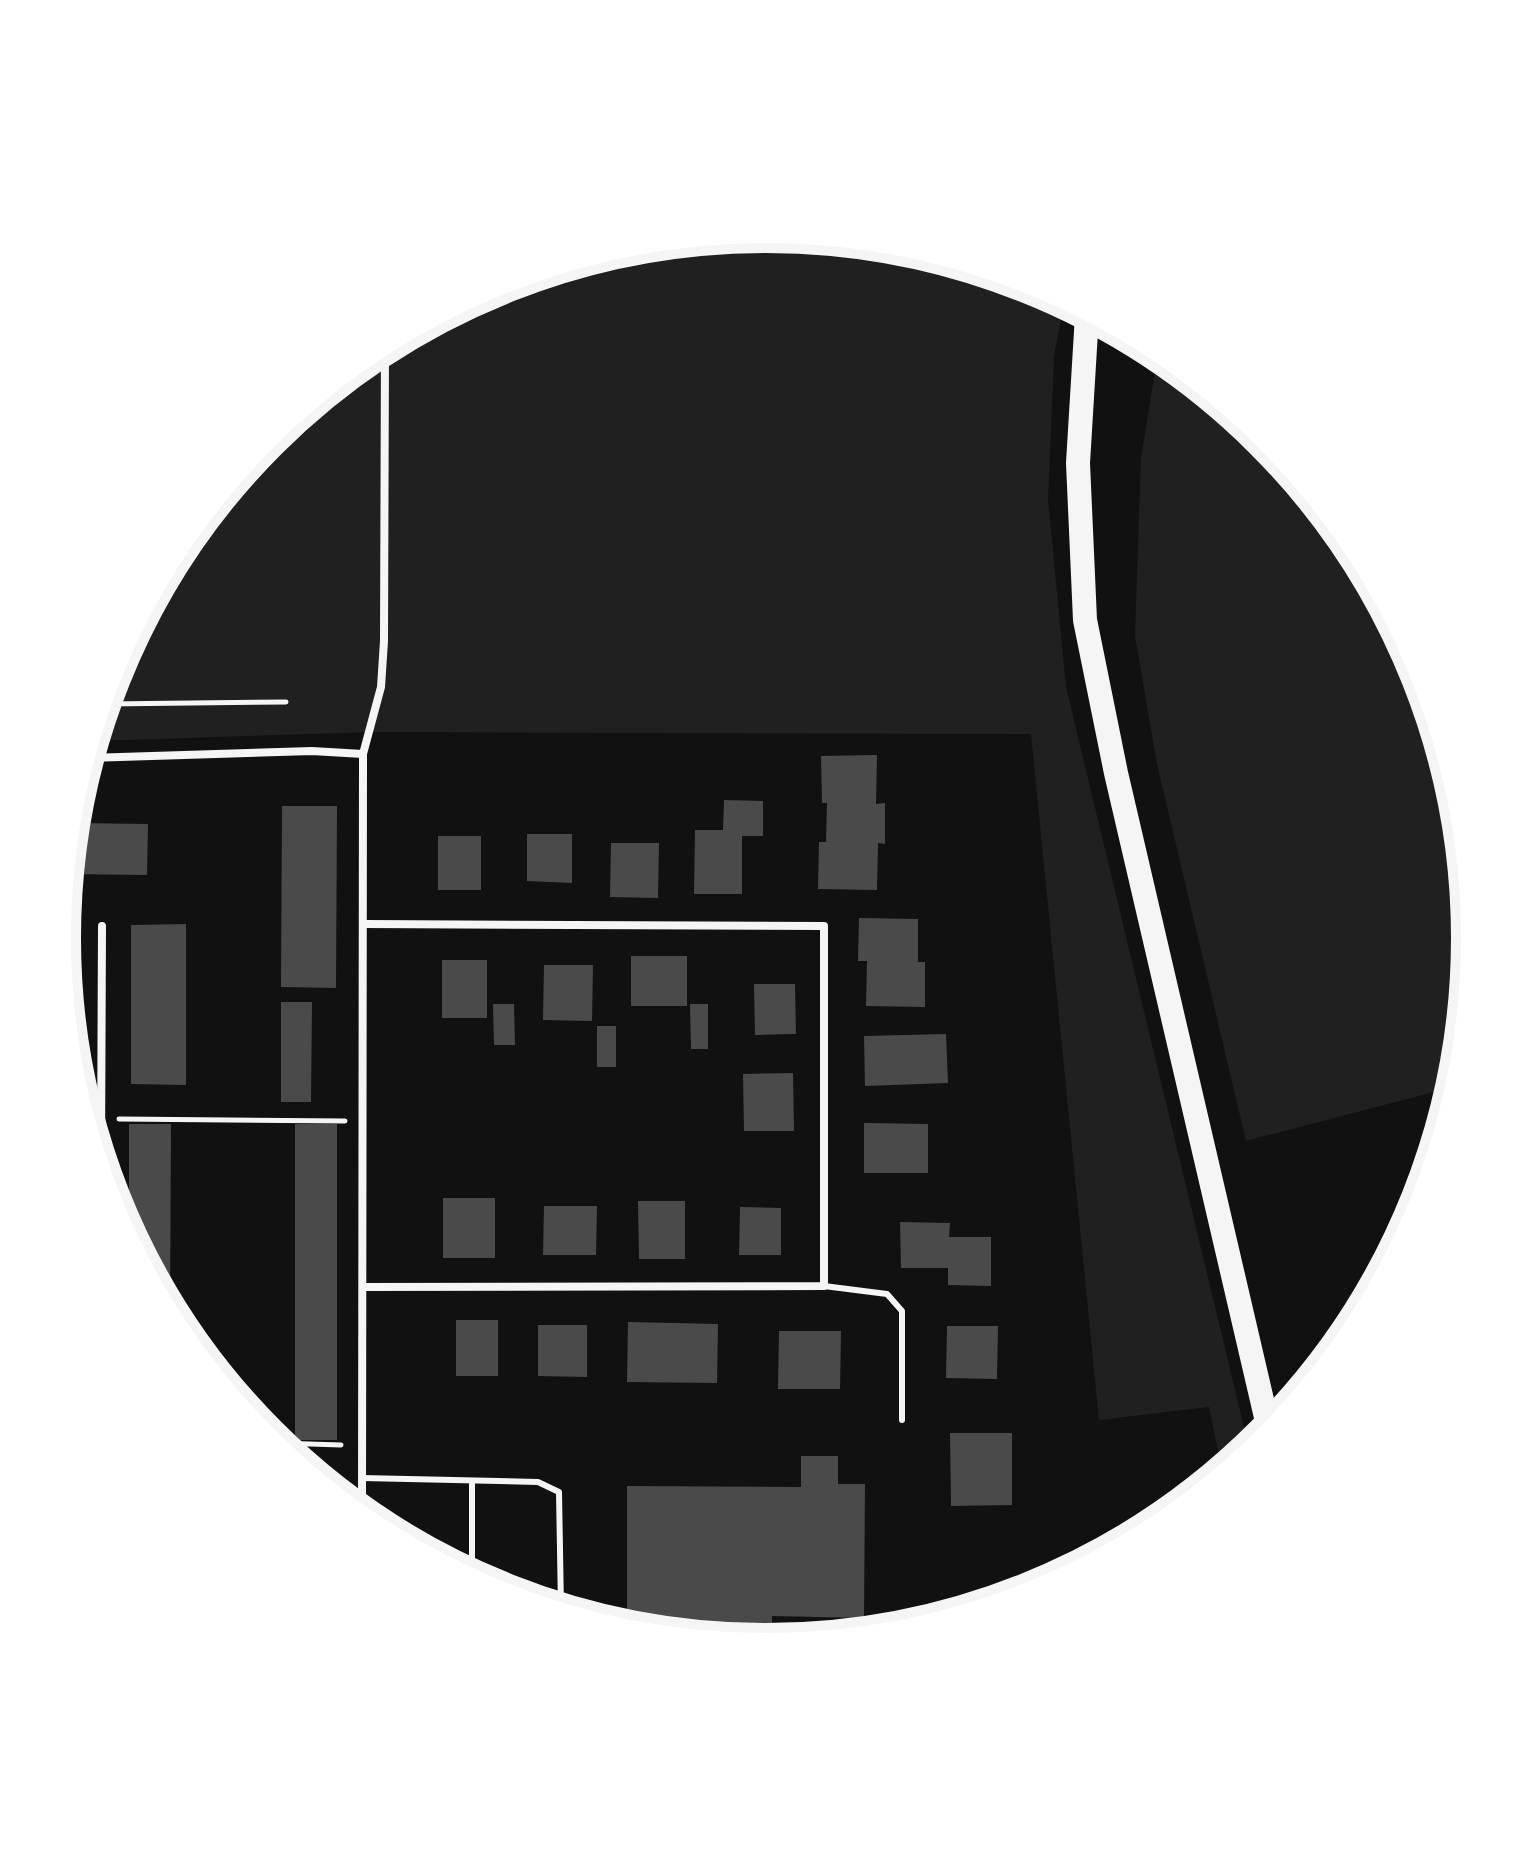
<svg xmlns="http://www.w3.org/2000/svg" width="1532" height="1876" font-family="'Fira Sans Condensed',sans-serif">
	<rect width="100%" height="100%" fill="#111"/>
	<g fill="#202020">
		<polygon points="766,234 904,248 1036,288 1064,303 1054,356 1048,499 1066,687 1249,1448 1222,1470 1209,1407 1099,1420 1031,734 372,732 94,741 116,668 181,547 269,440 375,352 497,287 629,247"/>
		<polygon points="1158,353 1264,441 1352,547 1417,669 1457,801 1470,938 1453,1087 1246,1141 1157,764 1135,636 1141,458"/>
	</g>
	<g fill="#4a4a4a">
		<polygon points="877,755 876,804 885,803 885,844 878,843 877,890 818,889 819,842 826,842 827,803 822,803 821,756"/>
		<polygon points="724,800 763,801 763,836 742,836 742,894 694,894 695,830 723,830"/>
		<polygon points="282,806 337,806 336,988 281,987"/>
		<polygon points="73,823 148,824 147,875 68,874"/>
		<polygon points="527,834 572,834 572,883 527,881"/>
		<rect x="438" y="836" width="43" height="54"/>
		<polygon points="611,843 659,843 658,898 610,897"/>
		<polygon points="859,918 918,919 918,962 925,962 925,1007 866,1006 867,961 858,961"/>
		<polygon points="186,924 186,1085 131,1084 131,925"/>
		<rect x="631" y="956" width="56" height="50"/>
		<rect x="442" y="960" width="45" height="58"/>
		<polygon points="544,965 593,965 592,1021 543,1020"/>
		<polygon points="754,984 795,984 796,1034 755,1035"/>
		<polygon points="281,1002 312,1002 311,1102 281,1102"/>
		<polygon points="493,1004 514,1004 515,1045 494,1045"/>
		<polygon points="690,1004 708,1004 708,1049 691,1049"/>
		<rect x="597" y="1026" width="19" height="41"/>
		<polygon points="946,1034 948,1083 865,1086 864,1036"/>
		<polygon points="793,1073 794,1131 744,1131 743,1074"/>
		<polygon points="864,1123 928,1124 928,1173 864,1173"/>
		<polygon points="129,1124 171,1124 170,1310 129,1232"/>
		<rect x="295" y="1124" width="42" height="316"/>
		<rect x="443" y="1198" width="52" height="60"/>
		<polygon points="638,1201 685,1201 685,1259 639,1259"/>
		<polygon points="544,1206 597,1206 596,1255 543,1255"/>
		<polygon points="740,1207 781,1208 781,1255 739,1255"/>
		<polygon points="900,1222 950,1223 949,1237 991,1237 991,1286 948,1285 948,1268 901,1268"/>
		<rect x="456" y="1320" width="42" height="56"/>
		<polygon points="628,1322 718,1324 717,1383 627,1382"/>
		<polygon points="538,1325 587,1325 587,1377 538,1376"/>
		<polygon points="947,1326 998,1326 997,1379 946,1378"/>
		<polygon points="779,1331 841,1331 840,1389 778,1389"/>
		<polygon points="950,1433 1012,1433 1012,1505 951,1506"/>
		<polygon points="801,1456 838,1456 838,1484 865,1484 864,1618 772,1616 772,1641 766,1642 639,1629 639,1616 627,1618 627,1486 801,1487"/>
		<polygon points="1170,1506 1173,1511 1157,1524 1129,1539 1124,1529"/>
	</g>
	<g fill="none" stroke-linecap="round" stroke-linejoin="round">
		<g stroke="#f5f5f5" stroke-width="5">
			<polyline points="105,704 286,702"/>
			<polyline points="119,1119 345,1121"/>
			<polyline points="278,1443 341,1445"/>
		</g>
		<g stroke="#f5f5f5" stroke-width="6">
			<polyline points="824,1286 887,1294 902,1311 902,1420"/>
			<polyline points="362,1478 538,1482 559,1492 561,1608"/>
			<polyline points="472,1481 472,1575"/>
		</g>
		<g stroke="#f5f5f5" stroke-width="8">
			<polyline points="88,758 312,751 363,754"/>
			<polyline points="101,1160 102,926"/>
			<polyline points="363,1287 824,1286 824,926 364,924"/>
			<polyline points="362,1513 363,754 381,687 384,641 385,347"/>
		</g>
		<polyline stroke="#f5f5f5" stroke-width="24" points="1087,315 1078,463 1085,620 1116,773 1269,1430"/>
	</g>
	<path d="M0 0H1532V1876H0ZM76 938a690 690 0 1 1 1380 0a690 690 0 1 1-1380 0Z" fill="#fff" fill-rule="evenodd"/>
	<path fill="none" stroke="#f5f5f5" stroke-width="10" d="M76 938a690 690 0 1 1 1380 0a690 690 0 1 1-1380 0Z"/>
</svg>
